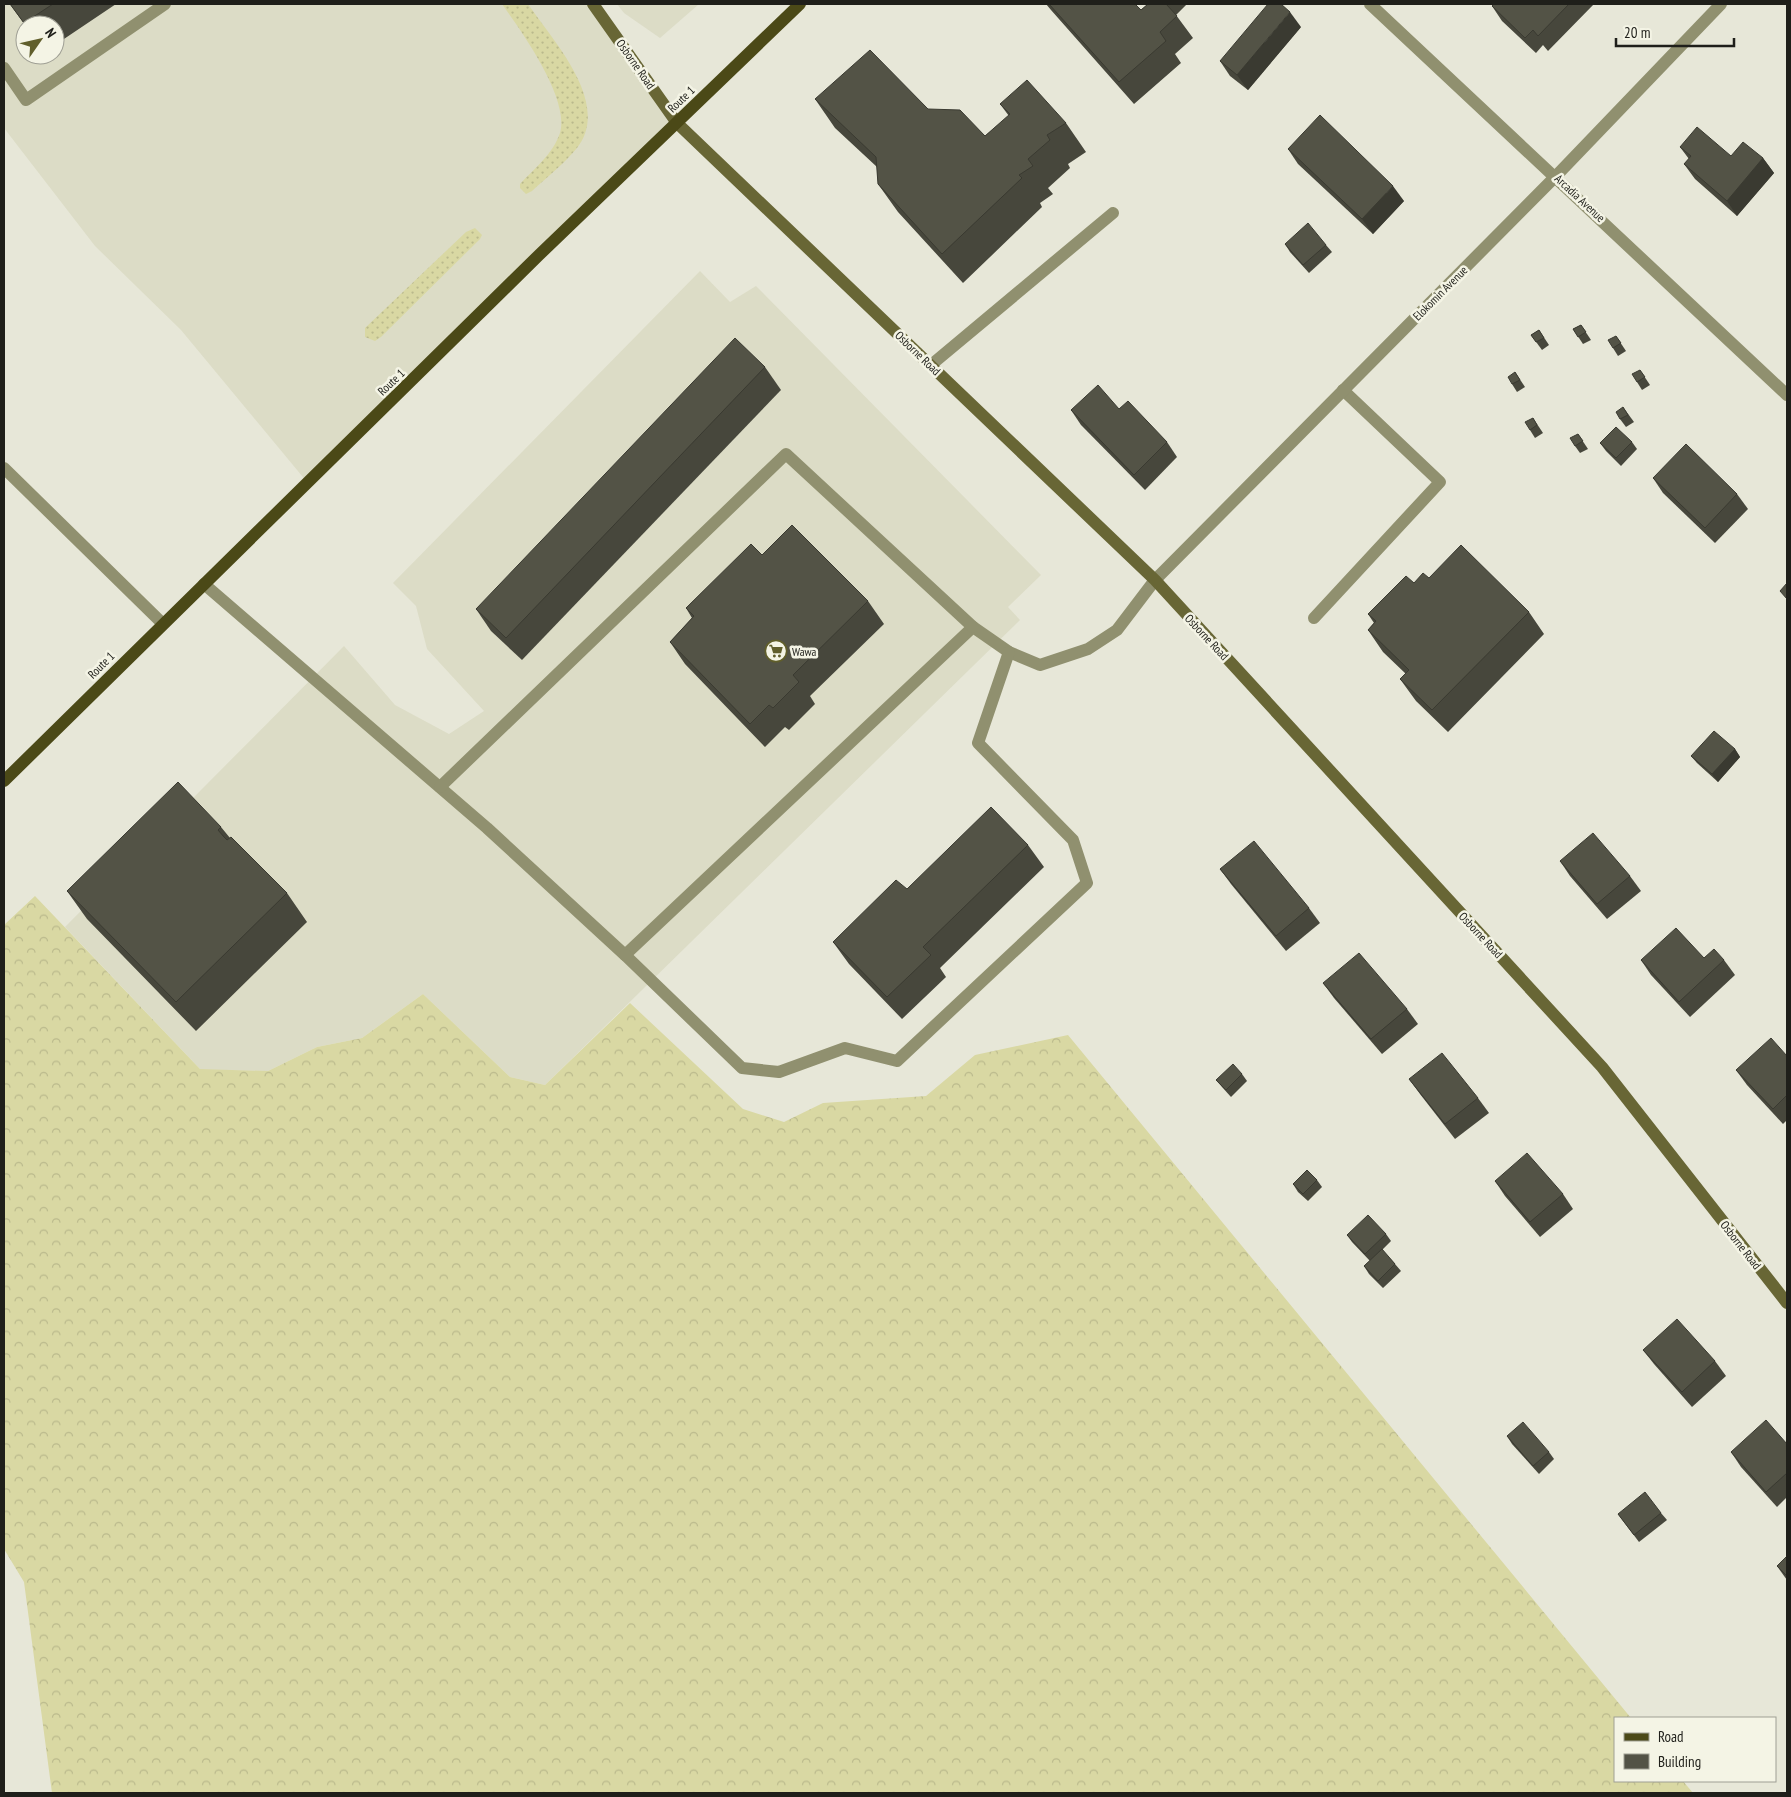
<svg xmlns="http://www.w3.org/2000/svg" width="1791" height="1797" font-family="'PT Sans Narrow',sans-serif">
	<defs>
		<pattern id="grass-dots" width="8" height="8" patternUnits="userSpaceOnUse" patternTransform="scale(1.25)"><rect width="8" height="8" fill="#d9d8a3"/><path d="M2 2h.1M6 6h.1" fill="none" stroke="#bab98c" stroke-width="1.8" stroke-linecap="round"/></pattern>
		<pattern id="forest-crowns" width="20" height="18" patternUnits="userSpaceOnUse" patternTransform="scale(1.25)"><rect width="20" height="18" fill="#d9d8a3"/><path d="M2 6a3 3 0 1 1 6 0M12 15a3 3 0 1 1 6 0" fill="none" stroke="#bab98c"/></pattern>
	</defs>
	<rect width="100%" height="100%" fill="#e7e7d8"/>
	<g fill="#dcdcc6" fill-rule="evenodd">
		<path d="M4 4H590L674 123 307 482 181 330 95 246 4 128ZM25 25H55V55H25Z"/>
		<polygon points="617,4 699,4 660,38 624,13"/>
		<polygon points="700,271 730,302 756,286 1041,575 1008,607 1020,620 545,1085 510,1077 423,994 362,1038 317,1047 268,1071 201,1070 65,927 344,646 395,705 449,734 484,711 427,649 416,606 393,583"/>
	</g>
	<g fill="url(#grass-dots)">
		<path d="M502 4H528C553 41 612 103 577 148 564 164 547 177 532 191L526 194 520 188V184C534 169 553 154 560 133 570 98 521 31 502 4Z"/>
		<polygon points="475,228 482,235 480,239 381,337 375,341 365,337 365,328 466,232"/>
	</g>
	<polygon fill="url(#forest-crowns)" points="35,896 200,1069 268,1071 317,1047 362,1038 423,994 510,1077 545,1085 630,1003 743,1109 784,1122 823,1103 926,1096 975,1055 1068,1035 1631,1718 1615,1718 1615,1781 1683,1781 1693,1793 52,1793 24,1582 4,1549 4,925"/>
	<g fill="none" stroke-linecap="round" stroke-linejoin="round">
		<g stroke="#90906f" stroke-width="12">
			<polyline points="4,68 26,100 165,4"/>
			<polyline points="931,365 1113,213"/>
			<polyline points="4,468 162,623"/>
			<polyline points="204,584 487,828 625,955 973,627 1009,652 1040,665 1088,649 1117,630 1155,580"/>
			<polyline points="1314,618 1440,482 1343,390"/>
			<polyline points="440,787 786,454 973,627"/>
			<polyline points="625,955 742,1068 779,1072 845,1048 897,1061 1087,883 1073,840 978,743 1009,652"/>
		</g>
		<g stroke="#90906f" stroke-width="12">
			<polyline points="1370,4 1787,395"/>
			<polyline points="1155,580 1556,176 1721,4"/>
		</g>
		<polyline stroke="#686635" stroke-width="12" points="593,4 677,123 1155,580 1602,1067 1787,1303"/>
		<polyline stroke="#4b4917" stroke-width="12" points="4,781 539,255 800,4"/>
	</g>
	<g fill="#47473c">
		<polygon points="10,4 116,4 55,45 55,25 25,25"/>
		<polygon points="1046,4 1135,4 1141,10 1148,4 1187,4 1176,15 1193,38 1175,54 1181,63 1134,104 1051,10"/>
		<polygon points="1494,4 1594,4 1548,51 1543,45 1536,53 1502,21 1492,6"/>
		<polygon points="1301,27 1248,90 1230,76 1220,61"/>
		<polygon points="815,99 928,109 985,136 1009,116 1000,104 1066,123 1086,152 1068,164 1070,168 1048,188 1053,194 1040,203 1042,207 963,283 898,212 878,184 877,167 835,128"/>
		<polygon points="1680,147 1731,156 1763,158 1774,173 1737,216 1695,179 1684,164 1689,159"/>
		<polygon points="1288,149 1404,201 1373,234 1298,164"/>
		<polygon points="1285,244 1326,245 1332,252 1309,273 1290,252"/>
		<polygon points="1581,325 1591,340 1583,344 1573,329"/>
		<polygon points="1539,330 1549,345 1542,350 1531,335"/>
		<polygon points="1616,336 1626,351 1618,356 1613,348"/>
		<polygon points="765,367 781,390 522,660 491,631 476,609"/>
		<polygon points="1640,370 1650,385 1642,390 1637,382"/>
		<polygon points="1515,372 1525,387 1517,392 1512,384"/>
		<polygon points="1623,407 1634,422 1626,427 1620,419"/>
		<polygon points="1119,409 1167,442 1177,457 1145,490 1081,425 1071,410"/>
		<polygon points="1533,418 1543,433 1535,438 1530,430"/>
		<polygon points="1578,434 1588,449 1580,453 1575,446"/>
		<polygon points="1632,442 1637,449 1621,466 1606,451 1600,443"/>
		<polygon points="1653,478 1737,494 1748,509 1715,543 1663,493"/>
		<polygon points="762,555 868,601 884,624 810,696 815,704 789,730 785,727 765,747 685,664 670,642 692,618 686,608"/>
		<polygon points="1429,578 1529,612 1544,634 1448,732 1416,701 1400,679 1406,674 1383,652 1368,630 1374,623 1368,614 1414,583"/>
		<polygon points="1735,749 1740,757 1718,782 1697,763 1691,756"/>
		<polygon points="221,827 230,838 287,893 307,922 196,1031 87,919 67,891"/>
		<polygon points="1028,845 1044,867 940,968 946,977 902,1019 849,964 833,942 907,889"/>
		<polygon points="1560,861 1630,876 1641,891 1607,919 1570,876"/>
		<polygon points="1220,869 1309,908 1320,923 1286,951 1231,884"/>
		<polygon points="1704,958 1724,960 1735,975 1690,1017 1651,975 1641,960"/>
		<polygon points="1323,983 1407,1009 1418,1024 1382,1054 1334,998"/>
		<polygon points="1787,1056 1787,1120 1783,1124 1747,1085 1736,1070"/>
		<polygon points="1242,1074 1247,1081 1231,1097 1222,1087 1216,1080"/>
		<polygon points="1409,1079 1478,1098 1489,1113 1455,1139 1420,1094"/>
		<polygon points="1317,1180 1322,1187 1308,1201 1298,1192 1293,1184"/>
		<polygon points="1495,1181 1563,1194 1573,1209 1540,1237 1505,1196"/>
		<polygon points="1386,1234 1391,1241 1382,1250 1395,1264 1401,1271 1383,1288 1369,1274 1364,1266 1370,1261 1352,1242 1347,1235"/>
		<polygon points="1643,1350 1715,1361 1726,1376 1692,1407 1654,1364"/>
		<polygon points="1507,1436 1549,1452 1554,1459 1539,1474 1512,1444"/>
		<polygon points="1787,1444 1787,1497 1777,1507 1741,1467 1731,1452"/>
		<polygon points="1661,1513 1667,1520 1639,1542 1618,1514"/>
		<polygon points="1787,1556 1787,1580 1777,1566"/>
	</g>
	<g fill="#3a3a31">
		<polygon points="1290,12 1301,27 1248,90 1237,75"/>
		<polygon points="1763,158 1774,173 1737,216 1727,201"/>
		<polygon points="1393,186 1404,201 1373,234 1362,219"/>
		<polygon points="1735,749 1740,757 1718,782 1712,774"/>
	</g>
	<g fill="#535346" stroke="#3a3a31">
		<polygon points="10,4 53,4 24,23"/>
		<polygon points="1049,4 1135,4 1141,10 1148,4 1166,4 1177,16 1160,32 1166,41 1119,82"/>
		<polygon points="1268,4 1281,4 1290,12 1237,75 1220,61"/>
		<polygon points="1494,4 1569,4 1538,36 1533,30 1525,38 1492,6"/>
		<polygon points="870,50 928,109 960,110 985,136 1010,114 1000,104 1027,80 1066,123 1047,135 1050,140 1028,159 1033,166 1019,175 1022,178 942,254 878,184 876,157 815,99"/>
		<polygon points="1320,115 1393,186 1362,219 1288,149"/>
		<polygon points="1697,127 1731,156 1743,142 1763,158 1727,201 1684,164 1691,156 1680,147"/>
		<polygon points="1308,223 1326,245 1303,265 1285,244"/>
		<polygon points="1581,325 1586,332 1578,337 1573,329"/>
		<polygon points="1539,330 1544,338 1536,342 1531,335"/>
		<polygon points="1616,336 1621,343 1613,348 1608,340"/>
		<polygon points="735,338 765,367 506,638 476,609"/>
		<polygon points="1640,370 1645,377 1637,382 1632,374"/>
		<polygon points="1515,372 1520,380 1512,384 1508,377"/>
		<polygon points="1098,385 1119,409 1128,401 1167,442 1134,475 1071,410"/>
		<polygon points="1623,407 1628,415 1620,419 1616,412"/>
		<polygon points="1533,418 1537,425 1530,430 1525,422"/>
		<polygon points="1616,427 1632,442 1616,458 1600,443"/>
		<polygon points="1578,434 1583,441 1575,446 1570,438"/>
		<polygon points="1686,444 1737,494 1705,528 1653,478"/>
		<polygon points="792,525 868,601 793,675 799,682 773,708 769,705 750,724 670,642 694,616 686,608 751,544 762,555"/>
		<polygon points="1461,545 1529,612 1432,710 1400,679 1409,670 1368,630 1376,621 1368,614 1406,576 1414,583 1423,573 1429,578"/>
		<polygon points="1787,583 1787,599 1780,591"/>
		<polygon points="1714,731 1735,749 1712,774 1691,756"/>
		<polygon points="178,782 221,827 218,830 224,837 227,840 231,837 287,893 176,1002 67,891"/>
		<polygon points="991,807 1028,845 923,947 931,955 887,997 833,942 896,880 907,889"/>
		<polygon points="1593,833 1630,876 1597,904 1560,861"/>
		<polygon points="1254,841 1309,908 1276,936 1220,869"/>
		<polygon points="1676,928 1704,958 1714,949 1724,960 1679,1002 1641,960"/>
		<polygon points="1359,953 1407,1009 1371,1039 1323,983"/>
		<polygon points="1771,1038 1787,1056 1787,1095 1773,1109 1736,1070"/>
		<polygon points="1442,1053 1478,1098 1445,1124 1409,1079"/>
		<polygon points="1233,1064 1242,1074 1226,1090 1216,1080"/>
		<polygon points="1527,1153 1563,1194 1530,1222 1495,1181"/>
		<polygon points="1307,1170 1317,1180 1303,1194 1293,1184"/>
		<polygon points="1368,1215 1386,1234 1365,1254 1347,1235"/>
		<polygon points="1382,1249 1395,1264 1378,1281 1364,1266"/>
		<polygon points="1677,1319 1715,1361 1682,1392 1643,1350"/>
		<polygon points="1766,1420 1787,1444 1787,1473 1766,1492 1731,1452"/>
		<polygon points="1523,1422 1549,1452 1533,1466 1507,1436"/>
		<polygon points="1645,1492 1661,1513 1634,1535 1618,1514"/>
		<polygon points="1787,1556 1787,1576 1777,1566"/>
	</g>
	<defs>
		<g id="supermarket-ring" transform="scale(1.125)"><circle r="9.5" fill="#f4f4e5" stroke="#605e2b" stroke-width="1.5"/><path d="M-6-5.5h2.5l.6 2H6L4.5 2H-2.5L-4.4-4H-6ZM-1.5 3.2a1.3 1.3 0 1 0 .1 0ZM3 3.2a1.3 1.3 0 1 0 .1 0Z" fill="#605e2b"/></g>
	</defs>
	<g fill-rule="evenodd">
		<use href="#supermarket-ring" x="776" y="651"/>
	</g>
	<g text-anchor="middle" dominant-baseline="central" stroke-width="5" stroke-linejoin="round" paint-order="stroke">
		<g font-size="12" fill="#1f1f1a" stroke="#f4f4e5">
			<text transform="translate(636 64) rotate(55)">Osborne Road</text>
			<text transform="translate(681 99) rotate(-44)">Route 1</text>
			<text transform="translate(1580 198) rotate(43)">Arcadia Avenue</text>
			<text transform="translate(1440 293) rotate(-45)">Elokomin Avenue</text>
			<text transform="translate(918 353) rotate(44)">Osborne Road</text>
			<text transform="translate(391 382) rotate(-44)">Route 1</text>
			<text transform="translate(1207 637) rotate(47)">Osborne Road</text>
			<text transform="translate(101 665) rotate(-45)">Route 1</text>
			<text transform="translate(1481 935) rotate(47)">Osborne Road</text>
			<text transform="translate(1741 1245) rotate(52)">Osborne Road</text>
		</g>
		<g font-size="12" fill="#1f1f1a" stroke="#f4f4e5" text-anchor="start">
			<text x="792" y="651">Wawa</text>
		</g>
	</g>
	<rect width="1791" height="1797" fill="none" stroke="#1f1f1a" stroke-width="10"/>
	<rect x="1614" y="1717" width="162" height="65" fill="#f4f4e5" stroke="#9f9f94"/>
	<rect x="1624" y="1733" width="25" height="8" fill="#4b4917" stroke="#9f9f94"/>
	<text x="1658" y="1742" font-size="15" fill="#1f1f1a">Road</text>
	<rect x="1624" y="1754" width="25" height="15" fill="#535346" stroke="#9f9f94"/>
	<text x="1658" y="1767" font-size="15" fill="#1f1f1a">Building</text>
	<g transform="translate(40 40) rotate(56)"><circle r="24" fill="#f4f4e5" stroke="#9f9f94"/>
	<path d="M0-4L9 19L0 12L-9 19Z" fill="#605e2b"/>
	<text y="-8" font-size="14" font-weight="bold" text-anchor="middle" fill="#1f1f1a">N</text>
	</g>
	<path d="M1616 38v8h118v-8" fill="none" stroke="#1f1f1a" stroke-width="2.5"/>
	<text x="1624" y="38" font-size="15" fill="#1f1f1a" stroke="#f4f4e5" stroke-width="4" paint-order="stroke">20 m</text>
</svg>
